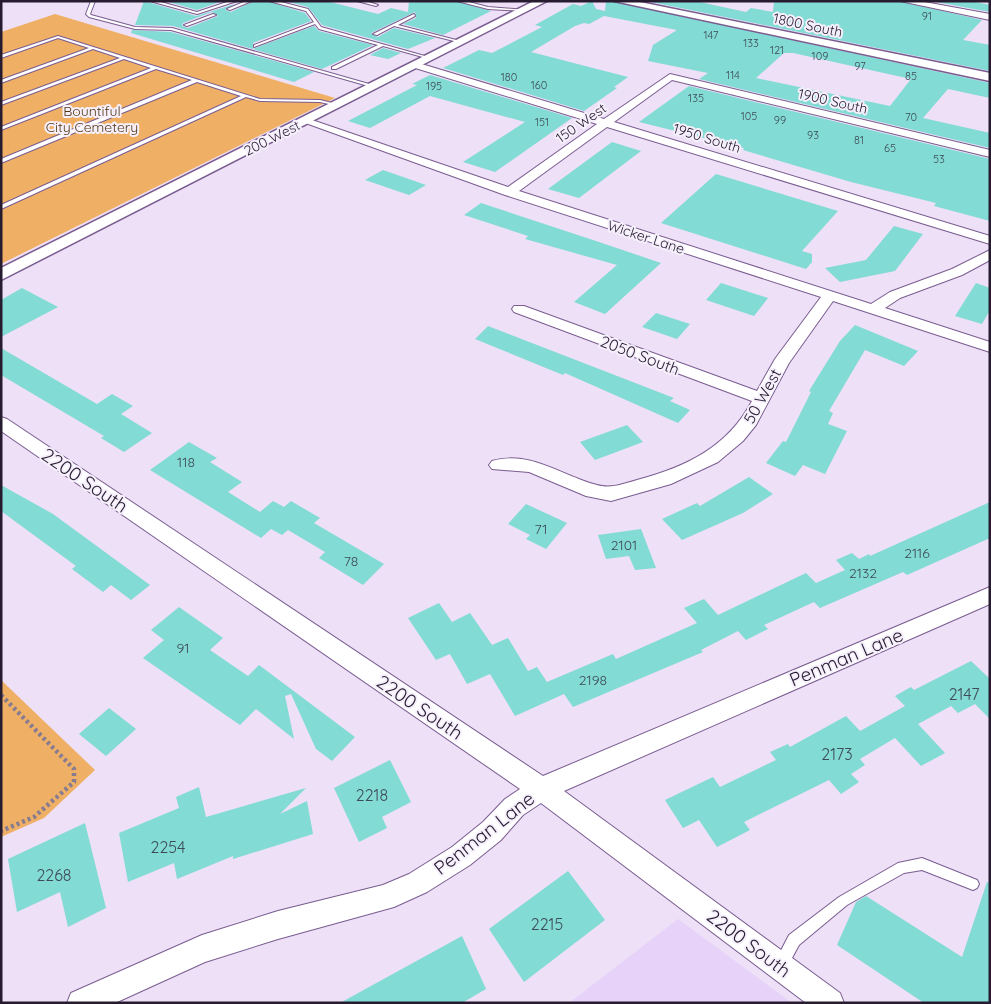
<svg xmlns="http://www.w3.org/2000/svg" width="991" height="1004" font-family="Quicksand,sans-serif">
	<rect width="100%" height="100%" fill="#ede0f7"/>
	<polygon fill="#e7d2f9" points="678,919 792,1003 569,1003"/>
	<g fill="#efb065">
		<polygon points="55,14 335,98 1,264 1,32"/>
		<polygon points="1,680 95,770 44,818 1,837"/>
	</g>
	<g fill="#82dbd4" fill-rule="evenodd">
		<path d="M144 1 196 16 235 4 225 10 231 12 254 1H267L305 13 311 21 253 43V49L314 26 319 31 373 45 322 69 173 26 135 25ZM212 12 218 16 188 28 182 26 183 23Z"/>
		<polygon points="165,1 223,1 197,10"/>
		<polygon points="285,1 326,1 378,14 391,8 408,12 409,1 455,1 491,11 443,35 403,24 416,18 415,12 371,33 378,37 394,28 435,38 408,49 322,25 308,7"/>
		<path d="M592 1 596 9 605 11 606 1H612L990 83V98L948 89 923 118 990 133V148L699 79 708 73 648 61 653 45 677 30 604 16 589 24 584 23 575 26 531 52 628 77 614 87 617 88 584 111 443 68 479 50 492 53 542 27 535 25 573 4 581 6ZM784 53H793L911 79 890 106 756 78Z"/>
		<polygon points="646,1 695,1 746,12 751,8 773,12 774,1 898,1 982,20 963,40 990,45 990,71"/>
		<polygon points="931,1 970,1 990,5 990,12"/>
		<polygon points="132,30 171,32 314,72 294,82 131,33"/>
		<polygon points="383,48 401,53 388,59 370,55"/>
		<polygon points="430,75 572,118 495,172 463,162 525,122 430,96 370,128 348,121 417,85 412,84"/>
		<polygon points="689,86 990,159 990,221 934,206 936,203 851,182 743,150 744,148 639,122"/>
		<polygon points="612,142 641,151 579,198 548,189"/>
		<polygon points="383,170 426,185 409,195 365,180"/>
		<polygon points="716,174 838,211 802,251 812,254 812,262 806,269 661,223"/>
		<polygon points="481,203 596,241 661,263 605,314 574,302 617,265 525,239 528,236 464,215"/>
		<polygon points="894,226 923,234 895,271 840,282 825,268 866,260"/>
		<polygon points="721,283 768,298 754,316 706,300"/>
		<polygon points="976,283 990,288 990,310 982,324 955,316"/>
		<polygon points="22,288 58,307 1,337 1,300"/>
		<polygon points="656,313 690,324 677,339 642,327"/>
		<polygon points="855,325 918,351 904,366 865,350 829,411 833,413 828,424 847,431 825,474 803,465 795,476 766,463 783,441 786,442 811,392 809,391 840,341"/>
		<polygon points="488,326 674,398 670,401 690,410 678,423 565,373 563,375 475,339"/>
		<polygon points="1,348 97,404 112,394 133,406 121,414 152,433 124,452 101,438 104,436 1,375"/>
		<polygon points="627,425 643,442 595,460 580,442"/>
		<polygon points="189,442 217,458 210,462 242,482 228,492 260,512 273,501 284,507 291,501 320,518 314,523 384,564 363,585 319,558 325,552 288,530 282,535 271,529 261,538 150,470"/>
		<polygon points="749,477 773,494 743,513 682,540 662,519 697,503 700,506"/>
		<polygon points="1,485 53,514 150,585 131,600 111,585 103,592 72,569 76,566 1,511"/>
		<polygon points="990,502 990,538 907,575 903,572 820,608 814,602 764,625 768,629 746,640 738,631 701,650 703,652 573,707 564,694 515,716 490,674 467,684 450,654 436,660 408,618 439,603 452,622 470,613 492,645 508,638 528,671 537,667 547,682 613,654 616,659 697,623 684,608 704,599 718,615 806,573 816,583 845,570 836,560 852,553 859,559 869,554 870,556"/>
		<polygon points="526,504 567,523 546,549 526,539 530,535 508,524"/>
		<polygon points="641,529 656,568 635,570 629,556 606,559 598,535"/>
		<polygon points="179,607 223,638 210,650 248,676 259,665 355,737 332,761 316,749 291,694 285,696 294,739 256,709 240,725 143,658 164,640 151,630"/>
		<polygon points="971,661 990,679 990,719 975,704 958,713 951,706 918,724 945,753 921,766 895,738 860,759 865,765 851,774 859,782 841,794 829,780 744,822 750,830 717,847 699,820 683,828 665,800 713,777 720,787 776,760 770,752 788,744 790,747 846,716 860,731 905,706 895,696 911,687 914,690"/>
		<polygon points="109,708 136,729 106,756 79,734"/>
		<polygon points="390,760 411,802 382,817 387,828 359,842 334,788"/>
		<polygon points="199,787 206,817 306,788 280,814 307,801 313,834 233,859 233,856 177,879 174,863 128,882 119,833 179,808 176,797"/>
		<polygon points="85,823 106,908 68,927 60,892 17,912 8,859"/>
		<polygon points="568,871 605,920 524,982 489,929"/>
		<polygon points="987,882 990,883 990,1003 924,1003 837,945 856,902 866,896 962,957"/>
		<polygon points="462,936 486,989 462,1003 340,1003"/>
	</g>
	<g fill="none" stroke-linecap="round" stroke-linejoin="round">
		<g stroke="#7a5c90" stroke-width="2">
			<g id="service">
				<polygon points="91,1 95,1 90,14 91,15 135,27 172,28 376,86 372,87 171,30 135,29 89,17 86,14"/>
				<polygon points="150,1 157,1 197,12 230,1 237,1 197,14"/>
				<polygon points="246,1 252,1 230,10 227,9"/>
				<polygon points="269,1 277,1 308,9 321,27 432,58 430,59 383,46 336,69 332,69 332,67 378,45 319,29 315,24 254,47 254,45 314,22 306,11"/>
				<polygon points="357,1 365,1 378,5 376,6"/>
				<polygon points="457,1 465,1 488,7 526,10 524,11 488,9"/>
				<polygon points="213,14 216,15 187,26 184,25"/>
				<polygon points="414,14 415,16 398,25 464,42 462,43 394,26 377,35 373,34"/>
				<polygon points="58,36 260,99 320,100 340,105 338,106 320,102 260,101 246,97 1,209 1,205 241,96 197,82 1,163 1,159 192,80 156,69 1,130 1,127 151,68 124,59 1,105 1,102 120,58 93,49 1,83 1,80 89,48 58,38 1,58 1,55"/>
				<polygon points="922,858 977,880 979,884 977,888 973,890 922,870 904,873 847,905 799,945 786,969 781,971 776,969 774,964 789,935 839,897 898,863"/>
			</g>
		</g>
		<g stroke="#7a5c90" stroke-width="2">
			<g id="minor">
				<polygon points="900,1 919,1 990,14 990,20"/>
				<path d="M415 62 604 119 670 74 990 150V157L672 80 614 122 990 236V244L607 127 519 191 871 304 890 292 952 269 990 250V260L962 275 900 298 885 308 990 342V352L833 301 789 363 756 425 743 441 718 462 671 484 611 501 586 496 529 472 492 469 489 465 492 461C530 450 562 476 597 485 611 489 623 484 637 480 686 467 728 447 752 401L514 312 512 309 514 306H524L757 391 775 359 821 297 505 195 300 121 301 119H309L508 187 597 124 412 67 410 65Z"/>
				<polygon points="1,417 7,419 543,776 990,587 990,604 564,791 840,993 844,1003 806,1003 541,803 523,815 501,840 470,865 427,892 394,907 278,939 205,962 115,1003 67,1003 71,993 202,935 278,911 383,885 409,874 452,847 483,822 505,799 520,789 1,431"/>
			</g>
		</g>
		<g stroke="#7a5c90" stroke-width="3">
			<g id="tertiary">
				<polygon points="534,1 547,1 1,280 1,268"/>
				<polygon points="614,1 635,1 990,73 990,81"/>
			</g>
		</g>
		<polyline stroke="#877b90" stroke-width="4.5" stroke-dasharray="3 3" stroke-linecap="butt" points="1,695 74,769 74,782 34,817 1,831"/>
		<use href="#service" fill="#fff" fill-rule="evenodd"/>
		<use href="#minor" fill="#fff" fill-rule="evenodd"/>
		<use href="#tertiary" fill="#fff" fill-rule="evenodd"/>
	</g>
	<g text-anchor="middle" dominant-baseline="central" stroke-width="4" stroke-linejoin="round" paint-order="stroke">
		<g font-size="11" fill="#3e4b59">
			<text x="927" y="16">91</text>
			<text x="711" y="35">147</text>
			<text x="751" y="43">133</text>
			<text x="777" y="50">121</text>
			<text x="820" y="56">109</text>
			<text x="860" y="66">97</text>
			<text x="733" y="75">114</text>
			<text x="911" y="76">85</text>
			<text x="509" y="77">180</text>
			<text x="539" y="85">160</text>
			<text x="434" y="86">195</text>
			<text x="696" y="98">135</text>
			<text x="749" y="116">105</text>
			<text x="911" y="117">70</text>
			<text x="780" y="120">99</text>
			<text x="542" y="122">151</text>
			<text x="813" y="135">93</text>
			<text x="859" y="140">81</text>
			<text x="890" y="148">65</text>
			<text x="939" y="159">53</text>
		</g>
		<g font-size="14" fill="#271b30" stroke="#f6f0fc">
			<text transform="translate(808 25) rotate(12)">1800 South</text>
			<text transform="translate(833 101) rotate(13)">1900 South</text>
			<text transform="translate(581 123) rotate(-35)">150 West</text>
			<text transform="translate(272 138) rotate(-27)">200 West</text>
			<text transform="translate(707 138) rotate(17)">1950 South</text>
			<text transform="translate(646 237) rotate(18)">Wicker Lane</text>
		</g>
		<g font-size="14" fill="#513614" stroke="#f6f0fc">
			<text x="92" y="111">Bountiful<tspan x="92" dy="16">City Cemetery</tspan></text>
		</g>
		<g font-size="14" fill="#3e4b59">
			<text x="186" y="462">118</text>
			<text x="541" y="529">71</text>
			<text x="624" y="545">2101</text>
			<text x="917" y="553">2116</text>
			<text x="351" y="561">78</text>
			<text x="863" y="573">2132</text>
			<text x="183" y="648">91</text>
			<text x="593" y="680">2198</text>
		</g>
		<g font-size="16" fill="#271b30" stroke="#f6f0fc">
			<text transform="translate(640 355) rotate(21)">2050 South</text>
			<text transform="translate(762 396) rotate(-61)">50 West</text>
		</g>
		<g font-size="16" fill="#3e4b59">
			<text x="964" y="694">2147</text>
			<text x="837" y="754">2173</text>
			<text x="372" y="795">2218</text>
			<text x="168" y="847">2254</text>
			<text x="54" y="875">2268</text>
			<text x="547" y="924">2215</text>
		</g>
		<g font-size="19" fill="#271b30" stroke="#f6f0fc">
			<text transform="translate(85 480) rotate(34)">2200 South</text>
			<text transform="translate(846 657) rotate(-23)">Penman Lane</text>
			<text transform="translate(420 707) rotate(34)">2200 South</text>
			<text transform="translate(484 833) rotate(-38)">Penman Lane</text>
			<text transform="translate(749 943) rotate(37)">2200 South</text>
		</g>
	</g>
	<rect width="991" height="1004" fill="none" stroke="#271b30" stroke-width="5"/>
</svg>
